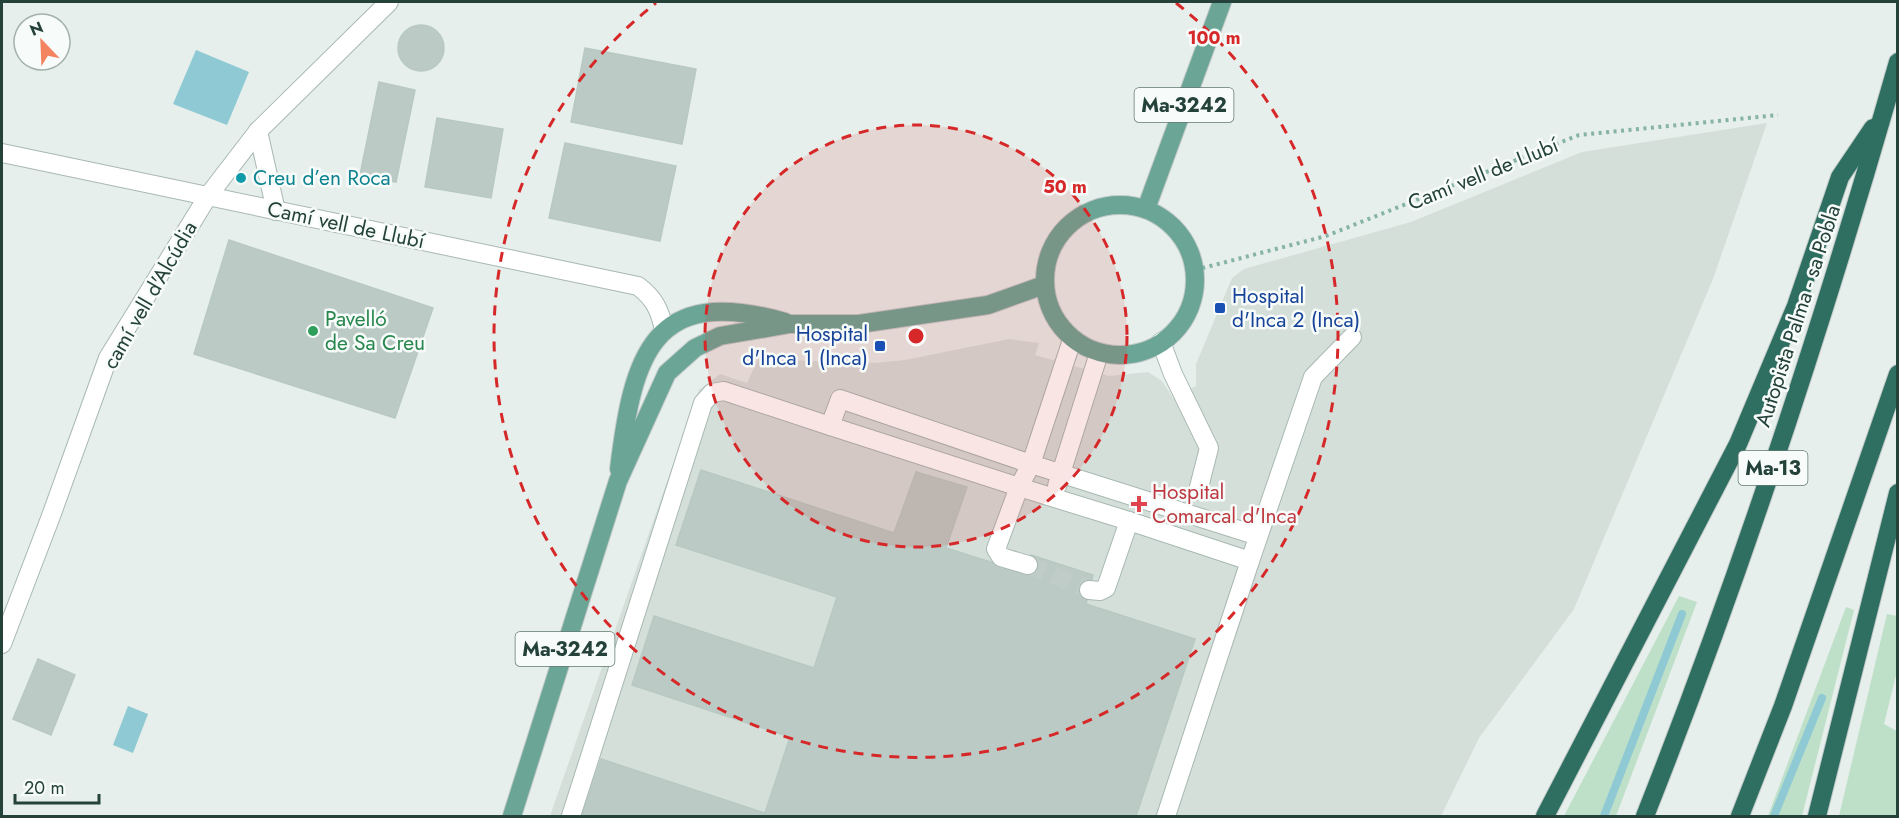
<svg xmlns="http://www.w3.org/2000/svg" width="1899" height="818" font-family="Jost,sans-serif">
	<rect width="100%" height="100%" fill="#e6efeb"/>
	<polygon fill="#d4dfda" points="1767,123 1713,279 1574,609 1479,738 1441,816 550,816 699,390 720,374 747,383 758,359 874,363 905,360 1009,339 1039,343 1035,355 1109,376 1148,372 1162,381 1173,398 1196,386 1196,364 1232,278 1244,269 1411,222 1582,152"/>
	<g fill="#bfe0c8">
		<polygon points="1679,596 1697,602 1616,816 1564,816"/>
		<polygon points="1846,607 1854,610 1802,816 1768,816"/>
		<polygon points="1887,614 1897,616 1897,671 1884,724 1897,731 1897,816 1839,816"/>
	</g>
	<g fill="#8ec9d4">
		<polygon points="196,50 249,72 227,125 173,104"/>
		<polygon points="128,706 148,714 133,753 113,745"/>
	</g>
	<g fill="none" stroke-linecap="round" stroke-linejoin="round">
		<g stroke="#8ec9d4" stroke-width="8">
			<polyline points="1604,816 1682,614"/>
			<polyline points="1774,816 1822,698"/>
		</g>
	</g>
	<g fill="#bbcac4" stroke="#b8c9c2" stroke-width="1.5">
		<circle cx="421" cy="48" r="23"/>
		<polygon points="585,48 696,69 682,144 571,122"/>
		<polygon points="379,82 415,90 396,182 360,175"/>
		<polygon points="437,118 503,129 491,198 425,187"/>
		<polygon points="565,143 676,166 660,241 549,218"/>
		<polygon points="229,240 433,308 395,418 194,354"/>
		<polygon points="701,470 894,533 916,472 967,487 946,548 1026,573 1031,555 1093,575 1086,604 1195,639 1136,816 582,816 601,759 765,813 790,737 632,685 654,616 814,668 837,597 676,545"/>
		<polygon points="38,659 75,675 51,735 13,719"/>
	</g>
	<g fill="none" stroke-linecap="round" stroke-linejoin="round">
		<polyline stroke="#bfccc8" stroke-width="18" stroke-dasharray="18 9" stroke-linecap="butt" points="1028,565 1089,590"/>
		<g stroke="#a8b8b2" stroke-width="20">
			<g id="minor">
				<polyline points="258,131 276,211"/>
				<path d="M2 153 638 286C654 298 660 310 664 330"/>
				<polyline points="1161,342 1173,374 1209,448 1198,491"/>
				<polyline points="1057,486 1099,353"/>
				<polyline points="1129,521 1019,487 1031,464 1258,536"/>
				<polyline points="1250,561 1313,377 1352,337"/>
				<polyline points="1028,565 1001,557 996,549 1019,487 830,426 840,399 1031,464 1072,340"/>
				<polyline points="1089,590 1100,591 1106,588 1129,521 1250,561 1166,816"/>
				<polyline points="2,644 51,516 108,358 208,196 258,131 389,2"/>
				<polyline points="571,816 703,403 712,393 724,391 830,426"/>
			</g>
		</g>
		<g stroke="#c2cac8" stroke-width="20">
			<g id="major">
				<circle cx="1120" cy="280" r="75"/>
				<polyline points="1146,209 1222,2"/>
				<path d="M619 469C633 355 652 284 785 322"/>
				<polyline points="512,816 618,481 667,373 695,348 720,336 790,324 859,324 988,305 1044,285"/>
			</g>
		</g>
		<g stroke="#c2cac8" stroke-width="20">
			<g id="highway">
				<polyline points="1545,816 1738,444 1796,306 1840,177 1873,128"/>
				<path d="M1645 816C1743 569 1825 317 1898 62"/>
				<polyline points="1740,816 1783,706 1898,374"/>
				<polyline points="1817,816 1898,493"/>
			</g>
		</g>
		<polyline stroke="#86b3a5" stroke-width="4" stroke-dasharray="3 4.5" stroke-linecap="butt" points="1195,270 1326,236 1579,135 1778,115"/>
		<use href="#minor" stroke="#fff" stroke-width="18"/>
		<use href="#major" stroke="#6aa596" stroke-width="18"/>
		<use href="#highway" stroke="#2f6f62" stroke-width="18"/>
	</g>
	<circle cx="916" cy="336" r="211" fill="#d62828" fill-opacity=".12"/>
	<g fill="none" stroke="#d62828" stroke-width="3" stroke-dasharray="10 8">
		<circle cx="916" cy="336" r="211"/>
		<path d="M1176 3A422 422 0 1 1 656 3"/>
	</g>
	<circle fill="#0f9aa8" stroke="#f7fbf9" stroke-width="2" cx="241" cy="178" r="6"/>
	<g fill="#1a4fb4" stroke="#f7fbf9" stroke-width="2">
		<rect x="1214" y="302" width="12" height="12" rx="3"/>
		<rect x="874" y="340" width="12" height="12" rx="3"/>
	</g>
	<circle fill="#2e9e5b" stroke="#f7fbf9" stroke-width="2" cx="313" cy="331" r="6"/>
	<path fill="#e0444e" stroke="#f7fbf9" stroke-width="2" d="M1136 495h6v6h6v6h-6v6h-6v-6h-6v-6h6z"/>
	<g text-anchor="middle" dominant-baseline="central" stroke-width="5" stroke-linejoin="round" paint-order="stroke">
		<g fill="#f7fbf9" stroke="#637a73" stroke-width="1.5">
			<rect x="1134.5" y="88" width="99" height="34" rx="4.5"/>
			<rect x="1738.5" y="451" width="69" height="34" rx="4.5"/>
			<rect x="515.5" y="632" width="99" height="34" rx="4.5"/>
		</g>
		<g font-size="20" font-weight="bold" fill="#24423a">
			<text x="1184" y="105">Ma-3242</text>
			<text x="1773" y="468">Ma-13</text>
			<text x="565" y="649">Ma-3242</text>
		</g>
		<g font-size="21" fill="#24423a" stroke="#f7fbf9">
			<text transform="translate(1483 174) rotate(-22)">Camí vell de Llubí</text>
			<text transform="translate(346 225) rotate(12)">Camí vell de Llubí</text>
			<text transform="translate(150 295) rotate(-60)">camí vell d'Alcúdia</text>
			<text transform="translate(1798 316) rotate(-72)">Autopista Palma - sa Pobla</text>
		</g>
		<g font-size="21" fill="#0d838f" stroke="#f7fbf9" text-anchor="start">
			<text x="253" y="178">Creu d’en Roca</text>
		</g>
		<g font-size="21" fill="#164399" stroke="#f7fbf9" text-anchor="start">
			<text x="1232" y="296">Hospital<tspan x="1232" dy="24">d'Inca 2 (Inca)</tspan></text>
			<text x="868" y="334" text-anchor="end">Hospital<tspan x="868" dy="24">d'Inca 1 (Inca)</tspan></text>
		</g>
		<g font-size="21" fill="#27864d" stroke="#f7fbf9" text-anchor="start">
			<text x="325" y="319">Pavelló<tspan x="325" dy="24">de Sa Creu</tspan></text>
		</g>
		<g font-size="21" fill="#be3a42" stroke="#f7fbf9" text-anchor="start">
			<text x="1152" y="492">Hospital<tspan x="1152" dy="24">Comarcal d'Inca</tspan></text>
		</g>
	</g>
	<circle cx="916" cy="336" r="9" fill="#d62828" stroke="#f7fbf9" stroke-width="3"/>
	<g font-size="18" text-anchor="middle" font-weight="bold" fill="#d62828" stroke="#f7fbf9" stroke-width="5" stroke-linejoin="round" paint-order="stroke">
		<text x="1214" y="44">100 m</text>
		<text x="1065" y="193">50 m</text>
	</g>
	<rect width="1899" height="818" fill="none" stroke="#24423a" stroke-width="6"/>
	<g transform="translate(42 42) rotate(337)"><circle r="28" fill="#f7fbf9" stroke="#a3b1ad" stroke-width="1.5"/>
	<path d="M0-4.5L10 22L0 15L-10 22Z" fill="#f4845f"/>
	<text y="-9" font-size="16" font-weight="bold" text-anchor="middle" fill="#24423a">N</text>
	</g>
	<path d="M15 794v9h84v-9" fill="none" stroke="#24423a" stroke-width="3"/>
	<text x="24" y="794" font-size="18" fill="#24423a" stroke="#f7fbf9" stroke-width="4.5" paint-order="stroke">20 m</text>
</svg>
